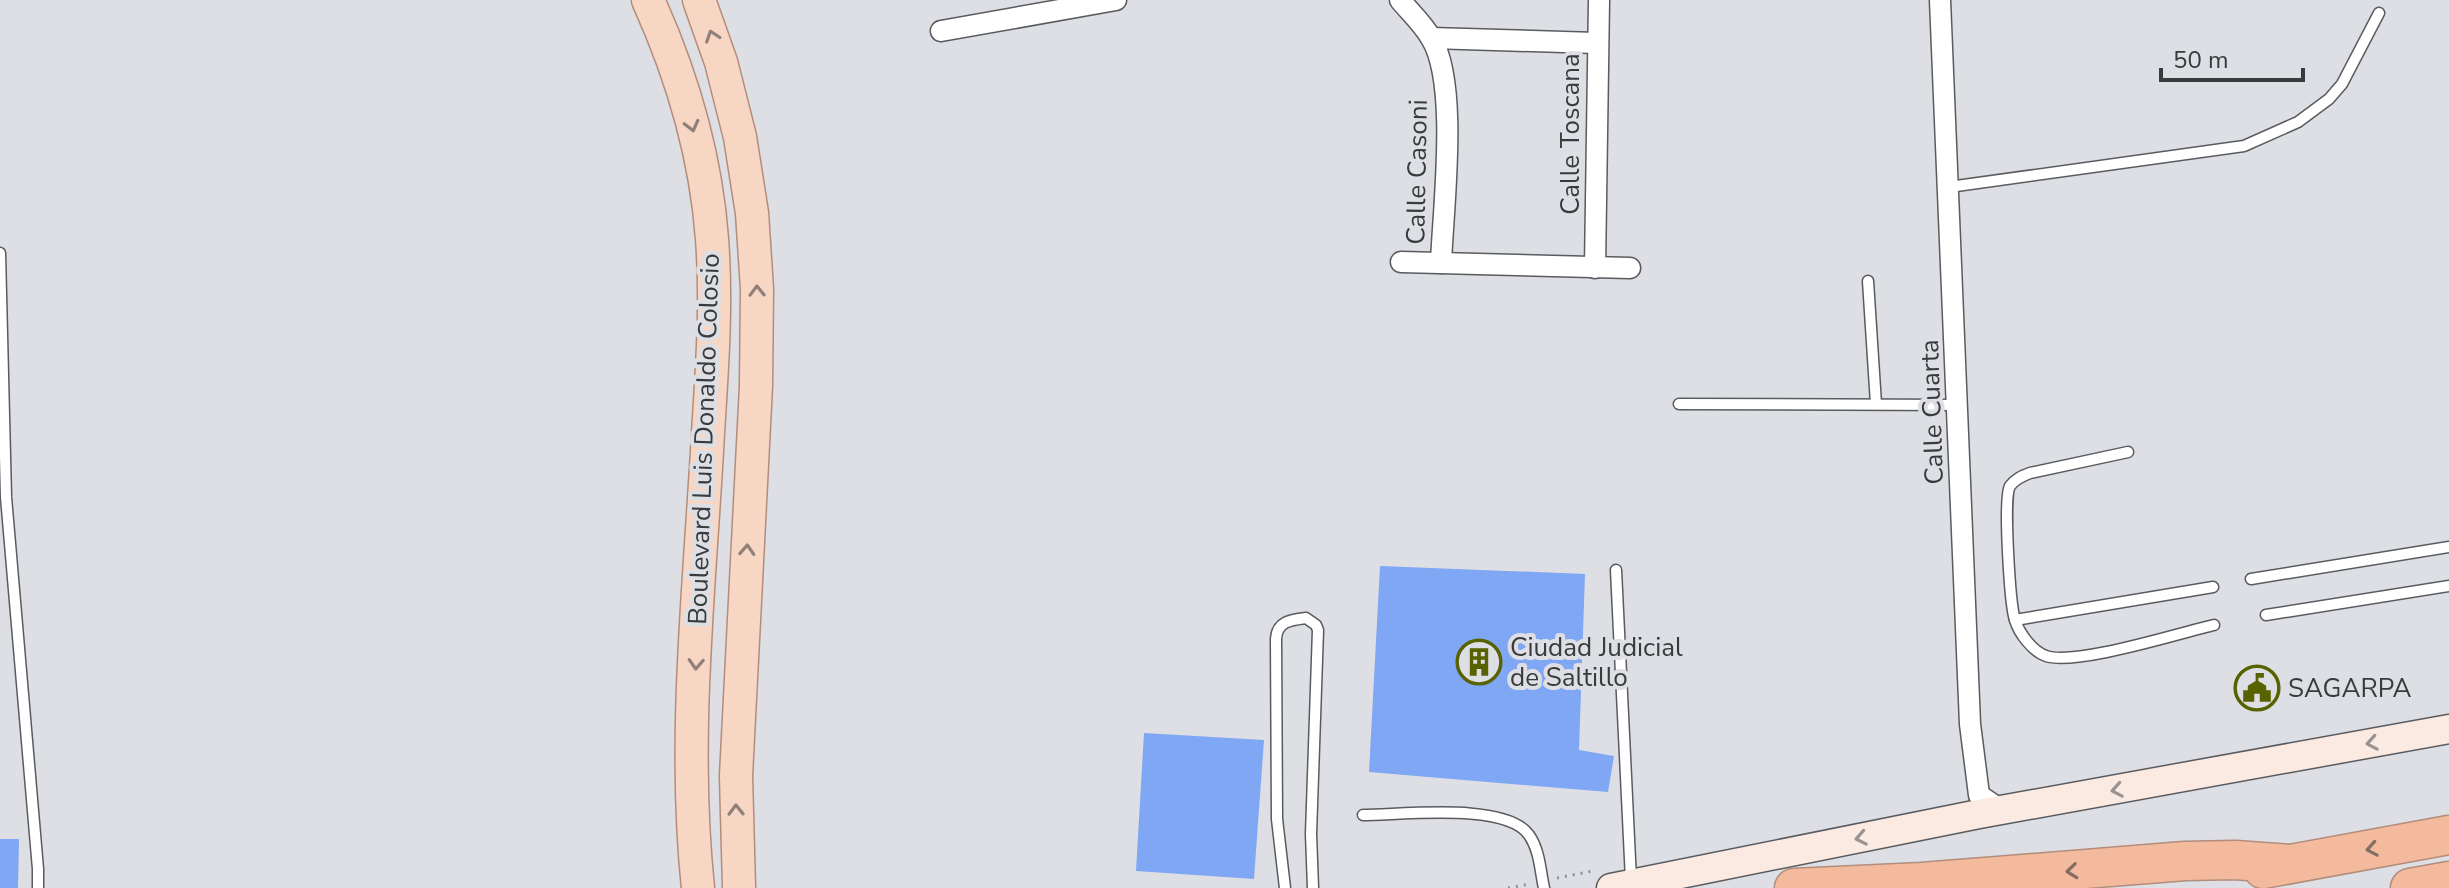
<svg xmlns="http://www.w3.org/2000/svg" width="2449" height="888" font-family="'Nunito Sans',sans-serif">
	<rect width="100%" height="100%" fill="#dddfe4"/>
	<g fill="#80a7f3">
		<polygon points="1380,566 1585,574 1579,750 1614,756 1608,792 1369,772"/>
		<polygon points="1144,733 1264,740 1254,879 1136,871"/>
		<polygon points="0,839 19,839 18,888 0,888"/>
	</g>
	<g fill="none" stroke-linecap="round" stroke-linejoin="round">
		<g stroke="#595b5f" stroke-width="13">
			<g id="service">
				<polyline points="1949,187 2244,146 2298,122 2329,99 2342,84 2379,13"/>
				<polyline points="0,253 6,497 38,869 38,888"/>
				<polyline points="1868,281 1876,404"/>
				<polyline points="1679,404 1957,405"/>
				<path d="M2128 452 2030 473C2022 476 2015 479 2010 486 2003 498 2010 605 2015 620 2019 633 2032 651 2046 656 2076 666 2179 633 2214 625"/>
				<polyline points="1616,570 1631,880"/>
				<polyline points="2251,579 2449,547"/>
				<polyline points="2266,615 2449,586"/>
				<polyline points="2015,620 2213,587"/>
				<path d="M1363 815C1402 815 1506 802 1529 835 1540 851 1540 870 1544 888"/>
				<path d="M1285 888 1277 819 1276 639C1277 621 1291 620 1306 618L1316 625 1318 630 1311 834 1313 888"/>
			</g>
		</g>
		<g stroke="#595b5f" stroke-width="23">
			<g id="minor">
				<path d="M1400 0C1410 12 1423 24 1431 38 1459 83 1443 208 1441 263"/>
				<polyline points="1940,0 1970,724 1979,795 2001,810"/>
				<polyline points="941,31 1116,0"/>
				<polyline points="1431,38 1596,43"/>
				<polyline points="1401,262 1630,268"/>
				<polyline points="1595,268 1599,0"/>
			</g>
		</g>
		<g stroke="#595b5f" stroke-width="31">
			<polyline id="secondary" points="1611,888 1979,814 2449,729"/>
		</g>
		<g stroke="#b28d7b" stroke-width="35">
			<g id="primary">
				<path d="M648 0C682 75 706 157 712 239 717 304 712 369 708 433 700 584 682 737 698 888"/>
				<polyline points="699,0 721,62 740,137 752,213 757,289 756,386 736,776 739,888"/>
			</g>
		</g>
		<g stroke="#b28d7b" stroke-width="41">
			<g id="motorway">
				<polyline points="2263,869 2449,835"/>
				<polyline points="1794,888 1922,882 2185,861 2235,860 2289,864"/>
				<polyline points="2410,888 2449,881"/>
			</g>
		</g>
		<g stroke="#8f9194" stroke-width="3" stroke-dasharray="2 6" stroke-linecap="butt">
			<polyline points="1557,878 1593,871"/>
			<polyline points="1508,888 1530,884"/>
		</g>
		<use href="#service" stroke="#fff" stroke-width="10"/>
		<use href="#minor" stroke="#fff" stroke-width="20"/>
		<use href="#secondary" stroke="#fbeae2" stroke-width="28"/>
		<use href="#primary" stroke="#f8d6c4" stroke-width="32"/>
		<use href="#motorway" stroke="#f3ba9d" stroke-width="38"/>
	</g>
	<defs><path id="oneway-chevron" d="M-2-3.5L2.5 0L-2 3.5" fill="none" stroke-width="1.6" stroke-linecap="round" stroke-linejoin="round" transform="scale(2)"/></defs>
	<g stroke="#8f8079">
		<use href="#oneway-chevron" transform="translate(712 36) rotate(-109)"/>
		<use href="#oneway-chevron" transform="translate(692 126) rotate(76)"/>
		<use href="#oneway-chevron" transform="translate(757 291) rotate(-91)"/>
		<use href="#oneway-chevron" transform="translate(747 550) rotate(-87)"/>
		<use href="#oneway-chevron" transform="translate(696 664) rotate(93)"/>
		<use href="#oneway-chevron" transform="translate(736 810) rotate(-91)"/>
	</g>
	<g stroke="#9a928e">
		<use href="#oneway-chevron" transform="translate(2372 743) rotate(170)"/>
		<use href="#oneway-chevron" transform="translate(2117 790) rotate(170)"/>
		<use href="#oneway-chevron" transform="translate(1861 838) rotate(169)"/>
	</g>
	<g stroke="#836d62">
		<use href="#oneway-chevron" transform="translate(2372 849) rotate(170)"/>
		<use href="#oneway-chevron" transform="translate(2072 871) rotate(174)"/>
	</g>
	<defs>
		<g id="building-ring" transform="scale(2.3)"><circle r="9.5" fill="#dddfe4" stroke="#586200" stroke-width="1.5"/><path d="M-4-6H4V6H1V3H-1V6H-4ZM-2.5-4.3h1.7v1.8h-1.7ZM.8-4.3h1.7v1.8H.8ZM-2.5-1h1.7V.8h-1.7ZM.8-1h1.7V.8H.8Z" fill="#586200"/></g>
		<g id="civic-ring" transform="scale(2.3)"><circle r="9.5" fill="#dddfe4" stroke="#586200" stroke-width="1.5"/><path d="M-.6-6.5H3V-4.5H.6V-3L4-1V1h2V6H-6V1h2V-1L-.6-3ZM-1.2 2.5V6h2.4V2.5Z" fill="#586200"/></g>
	</defs>
	<g fill-rule="evenodd">
		<use href="#building-ring" x="1479" y="662"/>
		<use href="#civic-ring" x="2257" y="688"/>
	</g>
	<g text-anchor="middle" dominant-baseline="central" stroke-width="8" stroke-linejoin="round" paint-order="stroke">
		<g font-size="26" fill="#393a3b" stroke="#dddfe4">
			<text transform="translate(1570 134) rotate(-90)">Calle Toscana</text>
			<text transform="translate(1417 172) rotate(-89)">Calle Casoni</text>
			<text transform="translate(1932 412) rotate(-92)">Calle Cuarta</text>
			<text transform="translate(704 439) rotate(-88)">Boulevard Luis Donaldo Colosio</text>
		</g>
		<g font-size="26" fill="#393a3b" stroke="#dddfe4" text-anchor="start">
			<text x="1510" y="647">Ciudad Judicial<tspan x="1510" dy="30">de Saltillo</tspan></text>
			<text x="2288" y="688">SAGARPA</text>
		</g>
	</g>
	<path d="M2161 68v12h142v-12" fill="none" stroke="#393a3b" stroke-width="4"/>
	<text x="2173" y="68" font-size="24" fill="#393a3b" stroke="#dddfe4" stroke-width="6" paint-order="stroke">50 m</text>
</svg>
